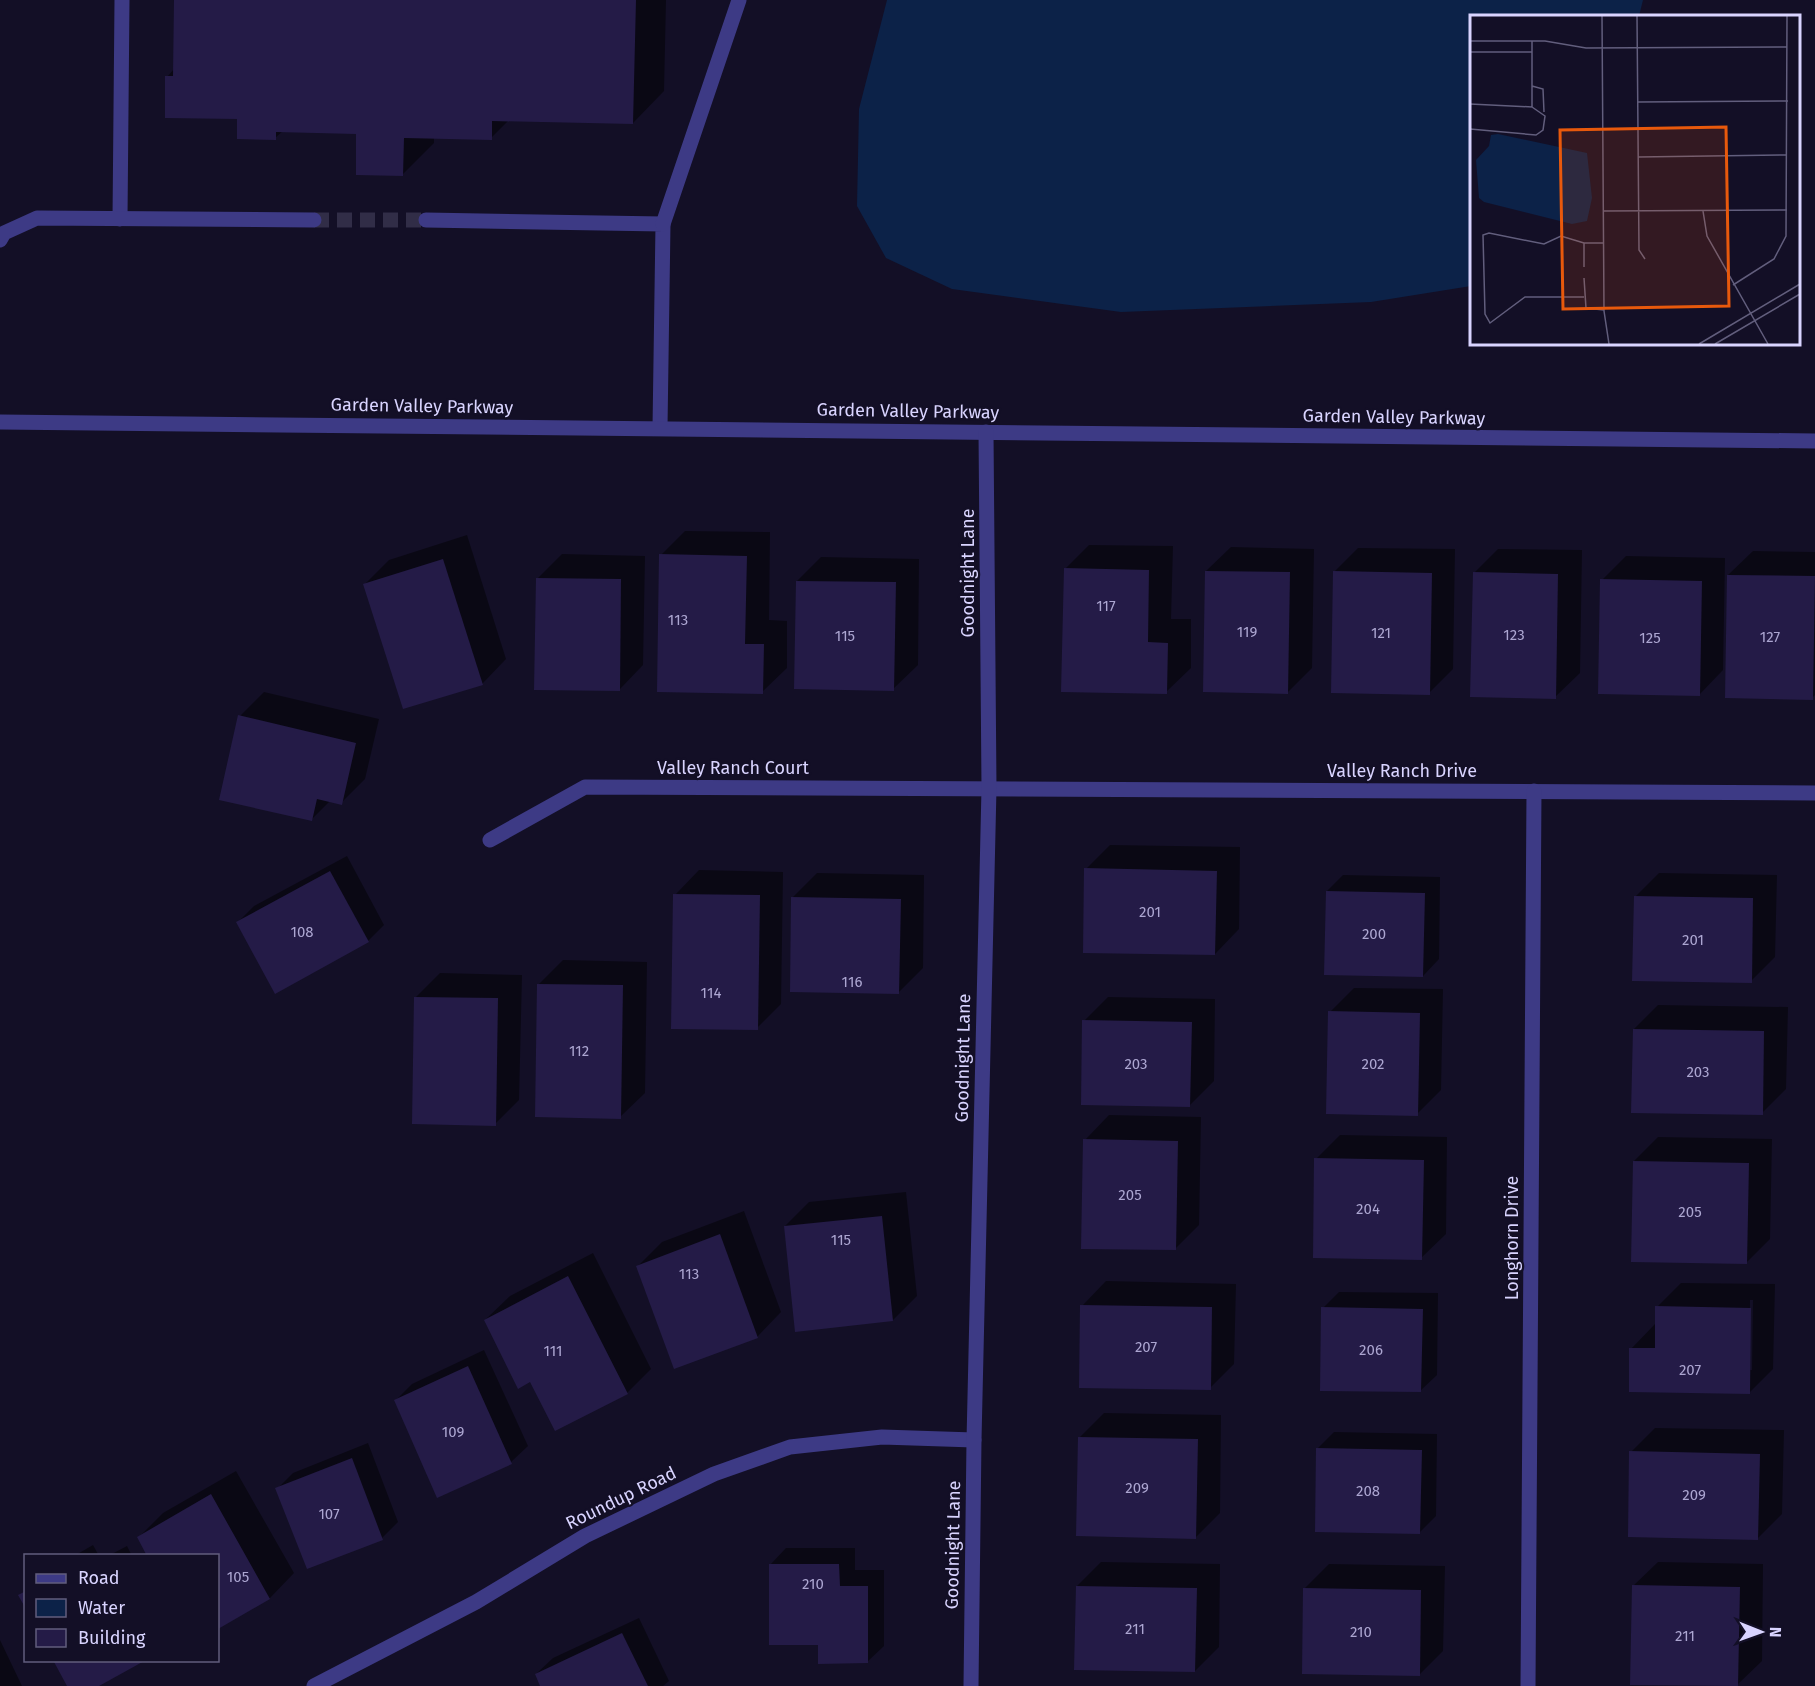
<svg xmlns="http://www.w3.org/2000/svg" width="1815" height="1686" font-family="'Fira Sans',sans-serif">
	<rect width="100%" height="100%" fill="#130f26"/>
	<polygon fill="#0c2248" points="887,0 1643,0 1639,16 1472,16 1471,286 1371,302 1121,312 952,289 886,258 857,206 859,109"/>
	<g fill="#0007" fill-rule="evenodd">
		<polygon points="176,0 666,0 664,91 633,123 509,120 491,138 434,137 434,143 403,174 358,132 283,131 275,138 167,77 174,69"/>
		<polygon points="685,531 770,532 769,620 787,621 787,668 762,692 661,555"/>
		<polygon points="467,535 506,659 482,684 365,584 389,560"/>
		<polygon points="1089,545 1173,546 1171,619 1191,619 1191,668 1166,692 1065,569"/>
		<polygon points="1231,547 1314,549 1312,668 1288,692 1206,571"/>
		<polygon points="1358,548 1455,549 1453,669 1429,693 1334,572"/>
		<polygon points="1498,549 1582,550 1580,673 1555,697 1474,573"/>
		<polygon points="1753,551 1815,552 1815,695 1812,698 1728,575"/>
		<polygon points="562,554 645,556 643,665 619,690 537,579"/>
		<polygon points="1626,556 1725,558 1723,670 1699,695 1602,580"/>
		<polygon points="821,557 919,559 918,665 893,689 797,581"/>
		<polygon points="264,692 379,719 365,779 341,803 330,801 311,820 240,716"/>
		<polygon points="1110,845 1240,847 1239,929 1215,954 1086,869"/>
		<polygon points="347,856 384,925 368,941 238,922 254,906"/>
		<polygon points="699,870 783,872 781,1004 757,1028 675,895"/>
		<polygon points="817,873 924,875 923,968 899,992 793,897"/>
		<polygon points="1659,873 1777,875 1775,957 1751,981 1635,897"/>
		<polygon points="1343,875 1440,877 1439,959 1423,976 1327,891"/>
		<polygon points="563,960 647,962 645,1093 620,1117 539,984"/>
		<polygon points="440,973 522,975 519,1100 495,1124 416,997"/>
		<polygon points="1354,988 1443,989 1441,1090 1417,1114 1330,1012"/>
		<polygon points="1108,997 1215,999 1214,1081 1190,1105 1084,1021"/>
		<polygon points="1658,1005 1788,1007 1786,1089 1762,1113 1634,1029"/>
		<polygon points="1109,1115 1201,1117 1199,1225 1175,1249 1085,1140"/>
		<polygon points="1340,1135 1447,1137 1446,1234 1421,1258 1316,1159"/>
		<polygon points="1658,1137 1772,1139 1770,1239 1746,1263 1634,1161"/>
		<polygon points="906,1192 917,1296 893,1320 785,1226 809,1202"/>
		<polygon points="744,1211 781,1312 757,1337 638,1266 662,1242"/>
		<polygon points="593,1253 651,1369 627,1393 531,1380 485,1320 510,1296"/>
		<polygon points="1106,1281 1236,1284 1234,1364 1210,1388 1082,1306"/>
		<path d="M1681 1283 1775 1284 1773 1369 1749 1393 1631 1349 1655 1324 1657 1307ZM1750 1300H1753L1752 1370H1749Z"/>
		<polygon points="1339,1292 1438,1293 1437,1375 1420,1391 1323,1308"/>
		<polygon points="484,1350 528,1446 511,1462 438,1496 395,1401 412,1384"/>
		<polygon points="1104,1413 1221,1415 1220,1513 1196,1537 1080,1437"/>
		<polygon points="1655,1428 1784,1430 1782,1514 1758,1538 1631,1452"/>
		<polygon points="1334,1432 1437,1434 1436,1516 1419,1533 1317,1449"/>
		<polygon points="368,1443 398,1522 382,1538 277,1489 293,1473"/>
		<polygon points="236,1471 294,1573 270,1598 218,1627 218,1556 139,1537 163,1513"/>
		<polygon points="93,1545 99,1556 74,1556"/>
		<polygon points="127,1546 132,1556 108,1556"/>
		<polygon points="786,1548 855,1548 855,1570 884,1570 884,1646 867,1662 819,1643 770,1565"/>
		<polygon points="1101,1562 1220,1564 1219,1647 1195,1671 1077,1586"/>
		<polygon points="1658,1562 1763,1564 1762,1661 1737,1685 1633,1586"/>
		<polygon points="1329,1564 1445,1566 1443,1651 1419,1675 1305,1588"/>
		<polygon points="639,1618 669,1681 663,1686 542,1686 536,1674 553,1658"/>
		<polygon points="0,1640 22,1686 0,1686"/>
	</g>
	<g fill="#241b47">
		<polygon points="174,0 636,0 633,124 492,121 492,140 404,138 403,176 356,175 356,134 276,132 276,140 237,139 237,119 165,118 165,76 173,76"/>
		<polygon points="659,554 747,556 745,644 764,644 763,694 657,692"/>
		<polygon points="443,559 483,685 403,709 363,584"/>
		<polygon points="1064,568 1149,570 1148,642 1168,643 1167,694 1061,692"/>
		<polygon points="1205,571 1290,572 1288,694 1203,692"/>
		<polygon points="1333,571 1432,573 1430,695 1331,693"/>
		<polygon points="1473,572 1558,574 1556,699 1470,697"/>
		<polygon points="1727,575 1815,576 1813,700 1725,698"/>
		<polygon points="536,578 621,579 620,691 534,690"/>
		<polygon points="1600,579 1702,581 1700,696 1598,694"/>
		<polygon points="796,581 896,582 894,691 794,689"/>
		<polygon points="238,715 356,743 342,805 317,799 312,821 219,800"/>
		<polygon points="1084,868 1217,871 1215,955 1083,953"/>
		<polygon points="330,871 369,942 275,994 236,922"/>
		<polygon points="1326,891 1425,893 1423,977 1324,975"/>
		<polygon points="673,894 760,895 758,1030 671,1029"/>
		<polygon points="1634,896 1753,898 1752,983 1632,981"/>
		<polygon points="791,897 901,899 899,994 790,992"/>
		<polygon points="537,984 623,985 621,1119 535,1117"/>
		<polygon points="414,997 498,998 496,1126 412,1124"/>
		<polygon points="1328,1011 1420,1013 1418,1116 1326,1114"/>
		<polygon points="1082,1020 1192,1022 1190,1107 1081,1105"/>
		<polygon points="1633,1029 1764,1031 1763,1115 1631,1113"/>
		<polygon points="1083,1139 1178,1141 1176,1250 1081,1249"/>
		<polygon points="1314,1158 1424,1160 1422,1260 1313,1258"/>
		<polygon points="1633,1161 1749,1163 1747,1264 1631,1262"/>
		<polygon points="882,1216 893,1321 795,1332 784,1226"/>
		<polygon points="720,1234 758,1338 674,1369 636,1266"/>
		<polygon points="568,1276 628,1394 555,1431 530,1382 518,1389 484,1320"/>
		<polygon points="1080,1305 1212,1307 1211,1390 1079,1388"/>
		<polygon points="1655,1306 1751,1308 1750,1394 1629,1392 1629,1348 1655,1348"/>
		<polygon points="1321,1307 1423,1309 1421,1392 1320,1391"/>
		<polygon points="468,1366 512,1464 437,1498 394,1400"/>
		<polygon points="1078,1437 1198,1439 1196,1539 1076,1536"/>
		<polygon points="1316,1448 1422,1450 1420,1534 1315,1532"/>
		<polygon points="1629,1451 1760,1454 1758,1540 1628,1537"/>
		<polygon points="352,1458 383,1540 307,1569 275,1488"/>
		<polygon points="211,1494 270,1599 218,1629 218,1556 147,1556 137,1537"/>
		<polygon points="769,1564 839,1564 840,1586 868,1586 868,1663 818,1664 818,1645 769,1645"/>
		<polygon points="1632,1585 1740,1587 1738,1686 1630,1685"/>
		<polygon points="1076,1586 1197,1588 1195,1672 1074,1670"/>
		<polygon points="1303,1588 1421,1590 1420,1676 1302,1674"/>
		<polygon points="26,1591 26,1609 18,1595"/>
		<polygon points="622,1633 648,1686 540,1686 535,1674"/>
		<polygon points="53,1660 146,1660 99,1686 67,1686"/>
	</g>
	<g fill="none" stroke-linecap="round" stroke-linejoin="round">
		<polyline stroke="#312d47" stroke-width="15" stroke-dasharray="15 8" stroke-linecap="butt" points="314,220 426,220"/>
		<g stroke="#3d3a85" stroke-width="15">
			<polyline points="120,219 122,0"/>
			<polyline points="426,220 663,224 660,428"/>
			<polyline points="663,224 739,0"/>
			<polyline points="0,240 4,233 37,218 314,220"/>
			<polyline points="0,422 1815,441"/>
			<polyline points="490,840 585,787 1815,793"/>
			<polyline points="314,1686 476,1602 585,1536 714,1474 790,1447 882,1437 974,1440"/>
			<polyline points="971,1686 974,1440 989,788 986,432"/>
			<polyline points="1528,1686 1534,791"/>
		</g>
	</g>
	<g text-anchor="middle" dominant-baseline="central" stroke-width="4.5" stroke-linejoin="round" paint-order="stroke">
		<g font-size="15" fill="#aca6d1">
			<text x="1106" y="606">117</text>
			<text x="678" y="620">113</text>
			<text x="1247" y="632">119</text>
			<text x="1381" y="633">121</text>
			<text x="1514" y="635">123</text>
			<text x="845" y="636">115</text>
			<text x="1770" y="637">127</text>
			<text x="1650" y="638">125</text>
			<text x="1150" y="912">201</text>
			<text x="302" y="932">108</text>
			<text x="1374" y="934">200</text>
			<text x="1693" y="940">201</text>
			<text x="852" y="982">116</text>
			<text x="711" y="993">114</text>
			<text x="579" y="1051">112</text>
			<text x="1136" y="1064">203</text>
			<text x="1373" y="1064">202</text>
			<text x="1698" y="1072">203</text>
			<text x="1130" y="1195">205</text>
			<text x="1368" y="1209">204</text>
			<text x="1690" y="1212">205</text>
			<text x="841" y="1240">115</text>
			<text x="689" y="1274">113</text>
			<text x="1146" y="1347">207</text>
			<text x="1371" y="1350">206</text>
			<text x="553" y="1351">111</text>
			<text x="1690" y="1370">207</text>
			<text x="453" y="1432">109</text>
			<text x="1137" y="1488">209</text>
			<text x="1368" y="1491">208</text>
			<text x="1694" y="1495">209</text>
			<text x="329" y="1514">107</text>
			<text x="238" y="1577">105</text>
			<text x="813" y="1584">210</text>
			<text x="1135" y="1629">211</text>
			<text x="1361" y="1632">210</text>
			<text x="1685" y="1636">211</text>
		</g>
		<g font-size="18" fill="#d9d4ff" stroke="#130f26">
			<text transform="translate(422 406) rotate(1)">Garden Valley Parkway</text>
			<text transform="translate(908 411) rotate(1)">Garden Valley Parkway</text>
			<text transform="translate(1394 417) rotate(1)">Garden Valley Parkway</text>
			<text transform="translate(968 573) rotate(-90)">Goodnight Lane</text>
			<text x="733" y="768">Valley Ranch Court</text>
			<text x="1402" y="771">Valley Ranch Drive</text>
			<text transform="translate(963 1058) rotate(-89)">Goodnight Lane</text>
			<text transform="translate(1512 1238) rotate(-90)">Longhorn Drive</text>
			<text transform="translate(621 1498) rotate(-26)">Roundup Road</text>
			<text transform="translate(953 1545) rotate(-89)">Goodnight Lane</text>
		</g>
	</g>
	<g transform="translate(1470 15)">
		<rect width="330" height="330" fill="#130f26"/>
		<path d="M28 119 117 138 122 183 117 206 102 209 14 187 9 183 6 145 19 131 21 120Z" fill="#0c2248"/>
		<path fill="none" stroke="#625e7d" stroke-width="1.5" d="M132 1 134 296 139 329M167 1 169 235 175 244M0 26H75L116 33 317 32M0 37H62V26M62 71 73 74 74 97M168 87 318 86M0 89 62 92V37M0 114 66 120 73 115 75 101 62 92M168 142 317 140M134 196 317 195M233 196 237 221 298 329M114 228 91 221 74 229 19 218 13 220 15 299 20 308 55 282H114M114 252V228H134M114 263 116 293 134 295M263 270 304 244 316 221 317 1M229 329 330 269M245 329 330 279"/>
		<path fill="#e8590c" fill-opacity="0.15" stroke="#e8590c" stroke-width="3" d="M256 112 259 291 93 294 90 115Z"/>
		<rect width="330" height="330" fill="none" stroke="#d9d4ff" stroke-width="3"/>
	</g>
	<rect x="24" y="1554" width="195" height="108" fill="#130f26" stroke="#625e7d" stroke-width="1.5"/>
	<rect x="36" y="1574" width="30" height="9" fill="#3d3a85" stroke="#625e7d" stroke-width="1.5"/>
	<text x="78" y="1584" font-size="18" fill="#d9d4ff">Road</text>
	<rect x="36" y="1599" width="30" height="18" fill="#0c2248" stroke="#625e7d" stroke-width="1.5"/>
	<text x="78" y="1614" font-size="18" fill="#d9d4ff">Water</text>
	<rect x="36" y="1629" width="30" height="18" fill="#241b47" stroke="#625e7d" stroke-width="1.5"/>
	<text x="78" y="1644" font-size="18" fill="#d9d4ff">Building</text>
	<g transform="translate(1761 1632) rotate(91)" stroke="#130f26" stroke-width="4.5" paint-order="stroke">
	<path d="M0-4.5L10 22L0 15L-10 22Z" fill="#d9d4ff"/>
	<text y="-9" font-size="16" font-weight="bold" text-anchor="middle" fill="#d9d4ff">N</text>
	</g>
</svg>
